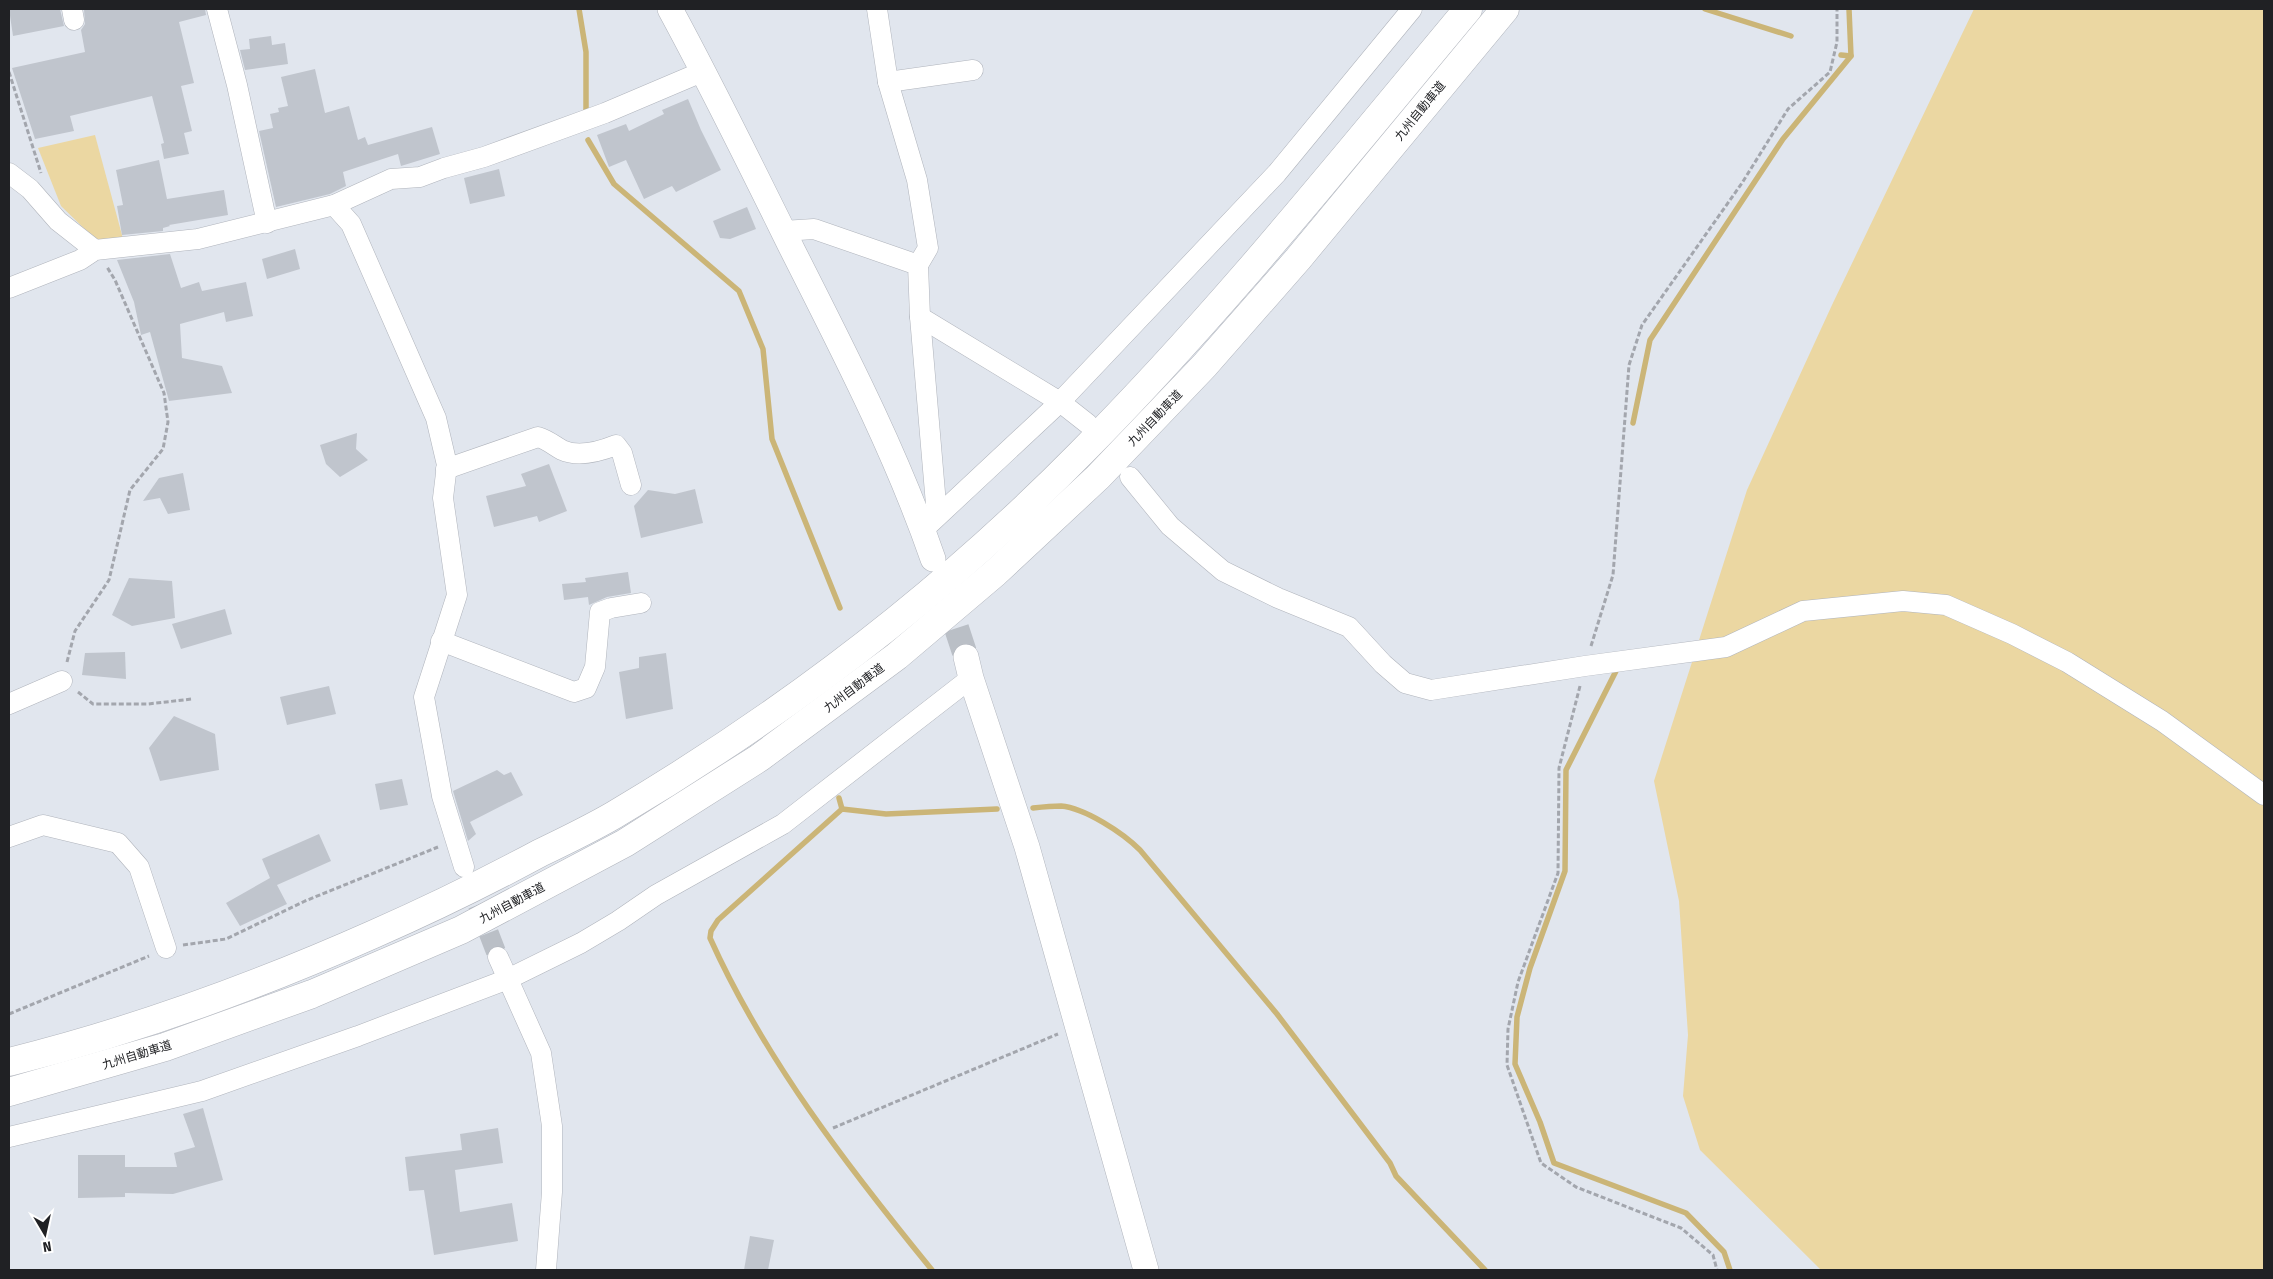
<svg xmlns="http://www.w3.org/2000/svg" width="2273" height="1279" font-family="'Fira Sans Condensed','Noto Sans JP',sans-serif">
	<rect width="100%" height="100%" fill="#e1e6ee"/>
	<g fill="#ebd7a2">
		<polygon points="1974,9 2264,9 2264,1270 1821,1270 1700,1150 1683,1096 1688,1035 1679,901 1654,781 1747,490 1832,305"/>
		<polygon points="95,135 122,235 123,242 96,240 61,206 38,148"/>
	</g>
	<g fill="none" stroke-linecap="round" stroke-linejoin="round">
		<g stroke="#cbb577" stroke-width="5.5">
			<polyline points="579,9 586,52 586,110"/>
			<polyline points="1705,9 1791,36"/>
			<polyline points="1841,55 1851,56"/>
			<polyline points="588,140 614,184 739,291 763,349 772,439 840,608"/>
			<polyline points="1633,423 1650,340 1783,139 1851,56 1849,9"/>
			<polyline points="1616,671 1566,770 1565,871 1530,968 1517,1017 1515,1064 1540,1122 1554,1163 1686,1213 1724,1252 1730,1270"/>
			<polyline points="839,798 842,809"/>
			<path d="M1033 808C1042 807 1052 806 1061 806 1085 808 1123 833 1140 850L1277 1014 1390 1163 1396 1176 1485 1270"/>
			<path d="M932 1270C848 1167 765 1060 710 938L711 931 718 920 842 809 886 814 997 809"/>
		</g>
	</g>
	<g fill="#c0c5cd">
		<polygon points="9,9 60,9 64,26 13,36"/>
		<polygon points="84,9 205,9 206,15 179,22 194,83 181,86 192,131 184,133 189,154 164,159 161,144 164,143 152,96 70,116 74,131 35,139 12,68 85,52 81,30 85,24"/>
		<polygon points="271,36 272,45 285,43 288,64 245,70 240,50 250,49 249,39"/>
		<polygon points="315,69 325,113 349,106 358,140 365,137 368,145 432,127 440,154 401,166 398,154 343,172 346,186 330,194 276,207 259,131 273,128 270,114 279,112 278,108 288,106 281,77"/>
		<polygon points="688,99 701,130 721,170 676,192 672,186 644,199 626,160 609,167 597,135 626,124 629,131 664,114 662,110"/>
		<polygon points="159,160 167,199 224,190 228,215 169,225 170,226 163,228 163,231 122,235 117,206 123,205 116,170"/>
		<polygon points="499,169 505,196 470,204 464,178"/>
		<polygon points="747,207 756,229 730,239 720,238 713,221"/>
		<polygon points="295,249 300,269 267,279 262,259"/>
		<polygon points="170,254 181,288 199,282 202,291 246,282 253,316 226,322 224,312 180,324 182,358 222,366 232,393 169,401 150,332 141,335 134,302 117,260"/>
		<polygon points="357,433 356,449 368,460 340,477 326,464 320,445"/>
		<polygon points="549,464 567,511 539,522 537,516 494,527 486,496 526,486 521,474"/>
		<polygon points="183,473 190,510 168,514 160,498 143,501 159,478"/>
		<polygon points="695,489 703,523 641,538 634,506 648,490 675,494"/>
		<polygon points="628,572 631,593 607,597 589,605 588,597 564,600 562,584 586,582 585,578"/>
		<polygon points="129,578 172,581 175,618 132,626 112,615"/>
		<polygon points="225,609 232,634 181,649 172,624"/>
		<polygon points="125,652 126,679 82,675 85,653"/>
		<polygon points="666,653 673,709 626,719 619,672 639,668 639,657"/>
		<polygon points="329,686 336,714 287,725 280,697"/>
		<polygon points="174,716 215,734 219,770 160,781 149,748"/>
		<polygon points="497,770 504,775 511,772 523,795 470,822 476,834 468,841 453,791"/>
		<polygon points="402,779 408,805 380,810 375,784"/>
		<polygon points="319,834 331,861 277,885 287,904 240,926 226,903 270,878 262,859"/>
		<polygon points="203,1108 223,1180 173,1194 125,1193 125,1197 78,1198 78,1155 125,1155 125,1167 177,1167 174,1153 195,1147 183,1114"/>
		<polygon points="498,1128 503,1163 455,1170 460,1212 512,1203 518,1241 434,1255 424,1190 409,1191 405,1157 462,1150 460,1134"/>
		<polygon points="750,1236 774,1240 768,1270 744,1270"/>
	</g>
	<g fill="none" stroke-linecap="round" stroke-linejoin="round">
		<polyline stroke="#babfc6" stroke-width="20" stroke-dasharray="20 10" stroke-linecap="butt" points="467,877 498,957"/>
		<polyline stroke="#babfc6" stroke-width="25" stroke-dasharray="25 12" stroke-linecap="butt" points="945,593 966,657"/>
		<g stroke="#b0b4bc" stroke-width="21">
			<g id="minor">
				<polyline points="72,9 74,20"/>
				<polyline points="217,9 237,85 267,223"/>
				<polyline points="877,9 888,82 917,180 928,248 918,265"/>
				<polyline points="888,82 973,70"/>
				<polyline points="9,173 30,189 58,221 95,250"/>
				<polyline points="334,205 351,224 436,418 447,465 443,498 457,595 424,697 442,796 464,867"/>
				<polyline points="783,231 814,229 918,265 920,317 937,516"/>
				<polyline points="9,288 80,260 95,250 198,239 334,205 391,179 420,177 444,168 484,157 605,113 704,71"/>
				<polyline points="920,317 1060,402 1088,424"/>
				<path d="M446 469 538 437C548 440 553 445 562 450 579 458 601 451 616 445L622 453 631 485"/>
				<polyline points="1130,477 1170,526 1223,571 1278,598 1349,627 1383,664 1405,683 1431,690 1585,666 1726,647 1803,611 1903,601 1946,605 2012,634 2067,662 2162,721 2264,795"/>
				<polyline points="923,530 1060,402 1277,173 1412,9"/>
				<polyline points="441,641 574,692 586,688 595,667 600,612 611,608 641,603"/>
				<polyline points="9,704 62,681"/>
				<polyline points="9,837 43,825 118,843 139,867 166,948"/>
				<polyline points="498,957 541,1053 552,1126 552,1192 546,1270"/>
				<polyline points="9,1137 202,1091 358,1036 508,979 581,943 618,921 656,895 783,824 971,678"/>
			</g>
		</g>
		<g stroke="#b0b4bc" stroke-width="26">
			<g id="tertiary">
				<path d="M670 9C713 88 752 168 792 249 843 350 896 452 933 559"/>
				<polyline points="966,657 971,678 1027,847 1146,1270"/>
			</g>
		</g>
		<g stroke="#b0b4bc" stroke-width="29">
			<g id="motorway">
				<path d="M9 1062C134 1031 257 986 374 934 431 909 486 882 540 853 565 841 590 829 614 815 783 715 942 594 1080 454 1219 314 1342 160 1468 9"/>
				<polyline points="9,1092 165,1047 312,994 461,930 625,843 759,758 897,656 995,573 1098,477 1205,365 1298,259 1505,9"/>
			</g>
		</g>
		<g stroke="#a3a6ad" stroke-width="3" stroke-dasharray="5 2.5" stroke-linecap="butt">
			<polyline points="9,72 41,173"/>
			<polyline points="1591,646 1613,575 1629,365 1642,325 1742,183 1788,109 1830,72 1837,42 1837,9"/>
			<polyline points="67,662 75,631 109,580 130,490 163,449 168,422 164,393 115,280 107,267"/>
			<polyline points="1580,686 1559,768 1558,873 1518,982 1508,1029 1507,1065 1541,1163 1576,1187 1681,1228 1713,1255 1717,1270"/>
			<polyline points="78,692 93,704 148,704 192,699"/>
			<polyline points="183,945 226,939 305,901 438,847"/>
			<polyline points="9,1014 149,956"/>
			<polyline points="833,1128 1058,1034"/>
		</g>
		<use href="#minor" stroke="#fff" stroke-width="20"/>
		<use href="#tertiary" stroke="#fff" stroke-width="25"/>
		<use href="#motorway" stroke="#fff" stroke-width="28"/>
	</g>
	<g text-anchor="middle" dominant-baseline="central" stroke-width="4" stroke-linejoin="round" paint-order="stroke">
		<g font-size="12" fill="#202124" stroke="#fff">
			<text transform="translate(1420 111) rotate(-51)">九州自動車道</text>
			<text transform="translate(1155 418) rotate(-46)">九州自動車道</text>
			<text transform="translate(854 688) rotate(-37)">九州自動車道</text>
			<text transform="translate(512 903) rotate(-28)">九州自動車道</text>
			<text transform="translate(137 1055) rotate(-17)">九州自動車道</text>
		</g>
	</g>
	<rect width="2273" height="1279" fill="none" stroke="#202124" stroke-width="20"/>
	<g transform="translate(45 1234) rotate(171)" stroke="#ffffff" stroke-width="4" paint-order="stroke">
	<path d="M0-4L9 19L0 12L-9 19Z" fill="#202124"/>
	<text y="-8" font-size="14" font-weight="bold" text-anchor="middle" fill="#202124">N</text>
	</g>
</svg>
